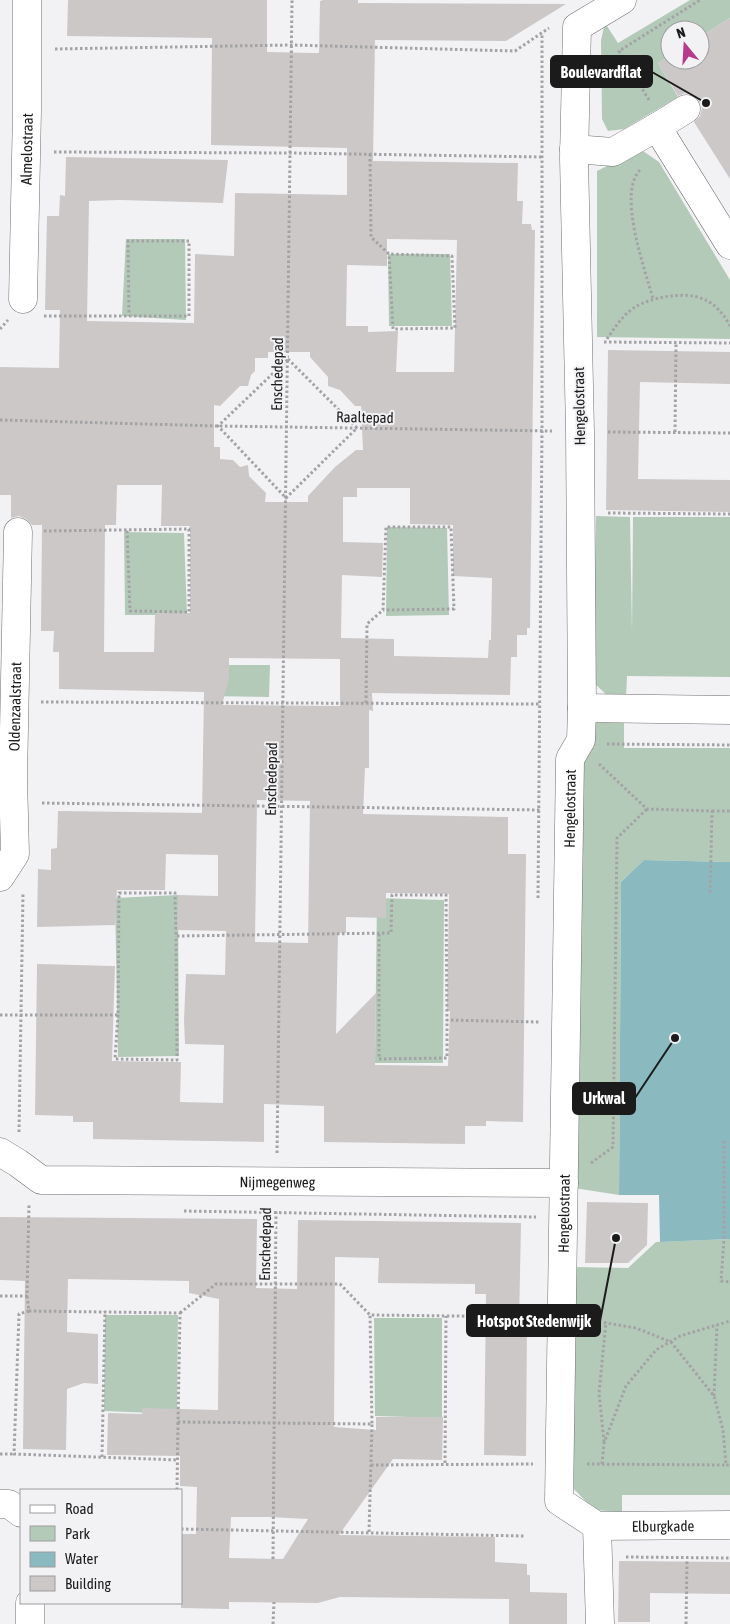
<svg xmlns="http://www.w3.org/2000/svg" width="730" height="1624" font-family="'Asap Condensed',sans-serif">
	<rect width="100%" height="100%" fill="#f2f2f5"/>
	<g fill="#b4cab9">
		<polygon points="690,0 730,0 730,18 700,37 700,30 670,30 670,56 658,63 678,97 624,129 608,131 602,119 601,40 605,23 618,43"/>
		<polygon points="640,149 659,162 730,280 730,339 597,337 597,171"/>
		<polygon points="126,239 185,239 186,320 122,316"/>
		<polygon points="388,254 450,254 452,326 389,326"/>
		<polygon points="596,516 630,517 632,631 633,517 730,517 730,677 627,676 626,699 611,699 593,682"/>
		<polygon points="387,527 447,528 449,615 386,616"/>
		<polygon points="124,532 184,533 187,615 125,615"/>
		<polygon points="207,665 270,665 269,697 205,696"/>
		<polygon points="624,720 624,748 730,748 730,862 644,860 621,882 619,1195 574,1188 583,760 591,723"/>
		<polygon points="178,895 179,1056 118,1057 115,898"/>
		<polygon points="377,898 444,900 443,1063 375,1063"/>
		<polygon points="730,1239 730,1495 622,1495 622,1512 594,1510 574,1489 574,1267 628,1268 656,1242"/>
		<polygon points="105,1315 178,1315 177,1414 104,1411"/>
		<polygon points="374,1318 442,1318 442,1418 375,1416"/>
	</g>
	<polygon fill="#8abac0" points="644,860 730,862 730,1239 660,1242 659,1195 619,1195 621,882"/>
	<g fill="#cbc8c7" fill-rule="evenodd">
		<path d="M68 0H267V52L311 53H319L320 1 323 0H358V3L566 4 506 41 375 40 373 161 518 163 517 201H523L522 224H531L532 230H535L530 628H527V635H517V657H511L510 695 372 693 373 711 369 710V768H365L363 814 508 817V854H526L523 1122 486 1121V1126H465V1144L324 1142V1106L264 1104V1142L93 1139V1122H73V1116L35 1115 37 964 115 966 112 1061 181 1062 180 1102 223 1103 224 1045 185 1044 184 1020 186 974 225 975 226 931 177 930 178 895 218 896V855L166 854 165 890H117L115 925 37 927 38 869 51 870V849L57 848 58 811 202 813 204 692 59 689V652H53L54 631H41L42 525H32L26 519 19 516 11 518V495H0V367L59 368 60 310H45L47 216H59L60 195 65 196 66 157 228 160 223 203 120 200 89 201 87 321 194 323 195 254 234 256 235 193 347 195V148L211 145 212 38 67 36ZM387 239 457 240 454 372H396L398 331 368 332V326H346L347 265 387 266ZM268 352H310V357L328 377V386L340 390 355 406H361L363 450H356L335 467 308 496V502H265L266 493 249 476 248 465 240 467 233 460 220 459V447H214V405L220 406 240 386H248L251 375 255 371V358H268ZM117 485H162L161 526H190V613H155L154 652H104L105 525H116ZM357 488H410V524L453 525V576L492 578 491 640H489L488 658 394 656V639L341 638 342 575 382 577 383 543 343 542V497H357ZM229 658 340 659V706L222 705 229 678ZM257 800 310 801 308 943 255 942ZM386 893 449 894 447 1011H450L448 1066 375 1065 376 993 336 1034 338 933H346V917L386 918Z"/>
		<polygon points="730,18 730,179 694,122 700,116 702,108 699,101 693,95 685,93 678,96 658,63 670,56 670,60 700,60 700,37"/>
		<polygon points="608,350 730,352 730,384 640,382 638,479 730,480 730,512 606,510"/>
		<polygon points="587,1202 648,1203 647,1245 628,1263 585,1263"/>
		<path d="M0 1217 257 1219 256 1288 297 1289 298 1220 521 1223 519 1323H527L526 1456 484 1455 486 1294H475V1284L378 1283 379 1258 335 1257 334 1427 376 1430V1417H443L442 1460 393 1459 339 1535 495 1537V1562L527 1564V1575H530V1592L567 1593V1624H509V1599L340 1597 318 1603 229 1602V1609L181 1608V1534H196L197 1487 180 1486V1456L107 1455 108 1413 142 1414V1408L218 1410 219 1299 189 1293V1281L68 1279 67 1332 98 1334V1384L84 1383 67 1389 66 1450 23 1449 25 1281 0 1280ZM231 1517H269L308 1519 283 1559 229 1558Z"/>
		<polygon points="619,1561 730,1562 730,1594 650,1593 650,1622 618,1622"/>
	</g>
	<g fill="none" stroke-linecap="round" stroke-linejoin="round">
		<g stroke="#6f6f71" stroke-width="29">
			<g id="minor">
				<polyline points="657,127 686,109"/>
				<polyline points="574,149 613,152 657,127 730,245"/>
				<path id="s1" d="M23 299 27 111V0"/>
				<polyline points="582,708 730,710"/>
				<path id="s2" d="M0 877 15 854 13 778 18 532"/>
				<path id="s3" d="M0 1152 18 1163 41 1180 564 1183"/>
				<polyline points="0,1504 9,1504 21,1513"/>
				<path id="s4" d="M597 1526 730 1525"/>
				<polyline points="30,1624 30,1603"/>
				<path id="s5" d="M600 1624 597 1526 559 1501 570 759 581 740 582 708 580 431 574 158 577 27 622 0"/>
			</g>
		</g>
		<g stroke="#a3a3a5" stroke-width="3" stroke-dasharray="2.5 2.5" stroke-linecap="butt">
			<polyline points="55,49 291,45 515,51 549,28"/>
			<polyline points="649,100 619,51 700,0"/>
			<polyline points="54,152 290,153 543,157"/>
			<polyline points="370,154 371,237 389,254 452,256 455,328 393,329 389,254"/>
			<path d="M640 170C617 194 645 269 653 299"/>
			<polyline points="44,316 189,316 189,241 128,241 129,316"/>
			<polyline points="0,329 8,320"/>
			<path d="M607 339C615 327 623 315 635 307 652 297 685 291 703 299 715 303 724 315 730 326"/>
			<polyline points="604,342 730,343"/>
			<polygon points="288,359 357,428 286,498 218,426"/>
			<polyline points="0,420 218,426 552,431"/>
			<polyline points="608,432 730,433"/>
			<polyline points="675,432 676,342"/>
			<polyline points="608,513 730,514"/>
			<polyline points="44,531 189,529 189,612 130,611 127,530"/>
			<polyline points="41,702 539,704"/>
			<polyline points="366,703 367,624 383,610 386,527 451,527 454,609 383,610"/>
			<polyline points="607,744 730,745"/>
			<polyline points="599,764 647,809 712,811 710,895"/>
			<polyline points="42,803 540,810"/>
			<polyline points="712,811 730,811"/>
			<polyline points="538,898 542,431 542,33"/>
			<polyline points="379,934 379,1059 447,1058 447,1020"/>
			<polyline points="0,1015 118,1015 119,893 175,893 176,936 391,933 392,895 446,895 447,1020 539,1022"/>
			<polyline points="118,1015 115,1059 177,1060 176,936"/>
			<polyline points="19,1132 23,893"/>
			<polyline points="724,1141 724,1239 721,1281 730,1282"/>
			<polyline points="277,1153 292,0"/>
			<polyline points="591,1163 613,1147 617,838 647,809"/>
			<polyline points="184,1211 536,1217"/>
			<polyline points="0,1296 27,1296 29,1204"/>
			<polyline points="27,1296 29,1311 180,1313 178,1422 372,1424 370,1315 536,1317"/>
			<polyline points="29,1311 19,1314 14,1454 178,1460"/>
			<polyline points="180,1313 216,1284 340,1284 370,1315"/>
			<polyline points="589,1320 636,1328 671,1342 714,1396 723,1430 726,1465 730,1465"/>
			<polyline points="714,1396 717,1325"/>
			<polyline points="604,1442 599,1393 606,1322"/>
			<polyline points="0,1454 14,1454"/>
			<polyline points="102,1457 105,1311"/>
			<polyline points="445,1463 446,1316"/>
			<polyline points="587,1464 726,1465"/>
			<polyline points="602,1464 604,1443 626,1386 656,1350 680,1336 730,1321"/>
			<polyline points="371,1465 533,1464"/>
			<polyline points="177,1490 178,1422"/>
			<polyline points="181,1529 524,1536"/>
			<polyline points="369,1532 372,1424"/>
			<polyline points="626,1557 730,1558"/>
			<polyline points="273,1559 276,1209"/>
			<polyline points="273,1624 274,1602"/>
			<polyline points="686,1624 687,1559"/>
		</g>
		<use href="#minor" stroke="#fff" stroke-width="28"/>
	</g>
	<g text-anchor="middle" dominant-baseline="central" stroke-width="4" stroke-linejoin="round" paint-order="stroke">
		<g font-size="15" fill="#1b1b1c" stroke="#f2f2f5">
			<text stroke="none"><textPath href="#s1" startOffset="150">Almelostraat</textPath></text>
			<text transform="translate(277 374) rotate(-89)">Enschedepad</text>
			<text transform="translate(579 406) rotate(-91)">Hengelostraat</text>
			<text transform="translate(365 417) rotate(1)">Raaltepad</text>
			<text stroke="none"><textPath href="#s2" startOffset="175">Oldenzaalstraat</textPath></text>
			<text transform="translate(271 779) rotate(-89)">Enschedepad</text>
			<text stroke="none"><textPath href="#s5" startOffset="836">Hengelostraat</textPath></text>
			<text stroke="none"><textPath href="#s3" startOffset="286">Nijmegenweg</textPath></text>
			<text stroke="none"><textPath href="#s5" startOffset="431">Hengelostraat</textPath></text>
			<text transform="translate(265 1244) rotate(-89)">Enschedepad</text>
			<text stroke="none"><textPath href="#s4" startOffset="66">Elburgkade</textPath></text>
		</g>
	</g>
	<path fill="none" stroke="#1b1b1c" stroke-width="2" d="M706 103L652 72M675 1038L635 1098M616 1238L600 1321"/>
	<g fill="#1b1b1c" stroke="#f2f2f5" stroke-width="2">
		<circle cx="706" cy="103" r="5"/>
		<circle cx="675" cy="1038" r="5"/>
		<circle cx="616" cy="1238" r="5"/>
	</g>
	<g fill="#1b1b1c" stroke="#1b1b1c" stroke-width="2">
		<rect x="551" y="56" width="101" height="31" rx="5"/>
		<rect x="573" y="1083" width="62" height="31" rx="5"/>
		<rect x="467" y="1305" width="133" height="31" rx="5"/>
	</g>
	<g font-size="16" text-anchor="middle" font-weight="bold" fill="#fff">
		<text x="601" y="78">Boulevardflat</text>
		<text x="604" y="1104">Urkwal</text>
		<text x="534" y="1327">Hotspot Stedenwijk</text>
	</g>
	<rect x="20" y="1489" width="162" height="115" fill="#f2f2f5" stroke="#9c9c9e"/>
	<rect x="30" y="1505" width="25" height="8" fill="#ffffff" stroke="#9c9c9e"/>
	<text x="65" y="1514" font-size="15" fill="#1b1b1c">Road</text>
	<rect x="30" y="1526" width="25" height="15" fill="#b4cab9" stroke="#9c9c9e"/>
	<text x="65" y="1539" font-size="15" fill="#1b1b1c">Park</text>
	<rect x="30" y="1552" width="25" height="15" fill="#8abac0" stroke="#9c9c9e"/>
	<text x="65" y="1564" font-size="15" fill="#1b1b1c">Water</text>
	<rect x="30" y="1576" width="25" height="15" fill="#cbc8c7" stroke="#9c9c9e"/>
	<text x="65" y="1589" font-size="15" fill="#1b1b1c">Building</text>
	<g transform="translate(685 45) rotate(342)"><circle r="24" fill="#f2f2f5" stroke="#9c9c9e"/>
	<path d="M0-4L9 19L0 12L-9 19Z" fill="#b53b8d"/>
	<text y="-8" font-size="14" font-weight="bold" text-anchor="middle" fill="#1b1b1c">N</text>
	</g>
</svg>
